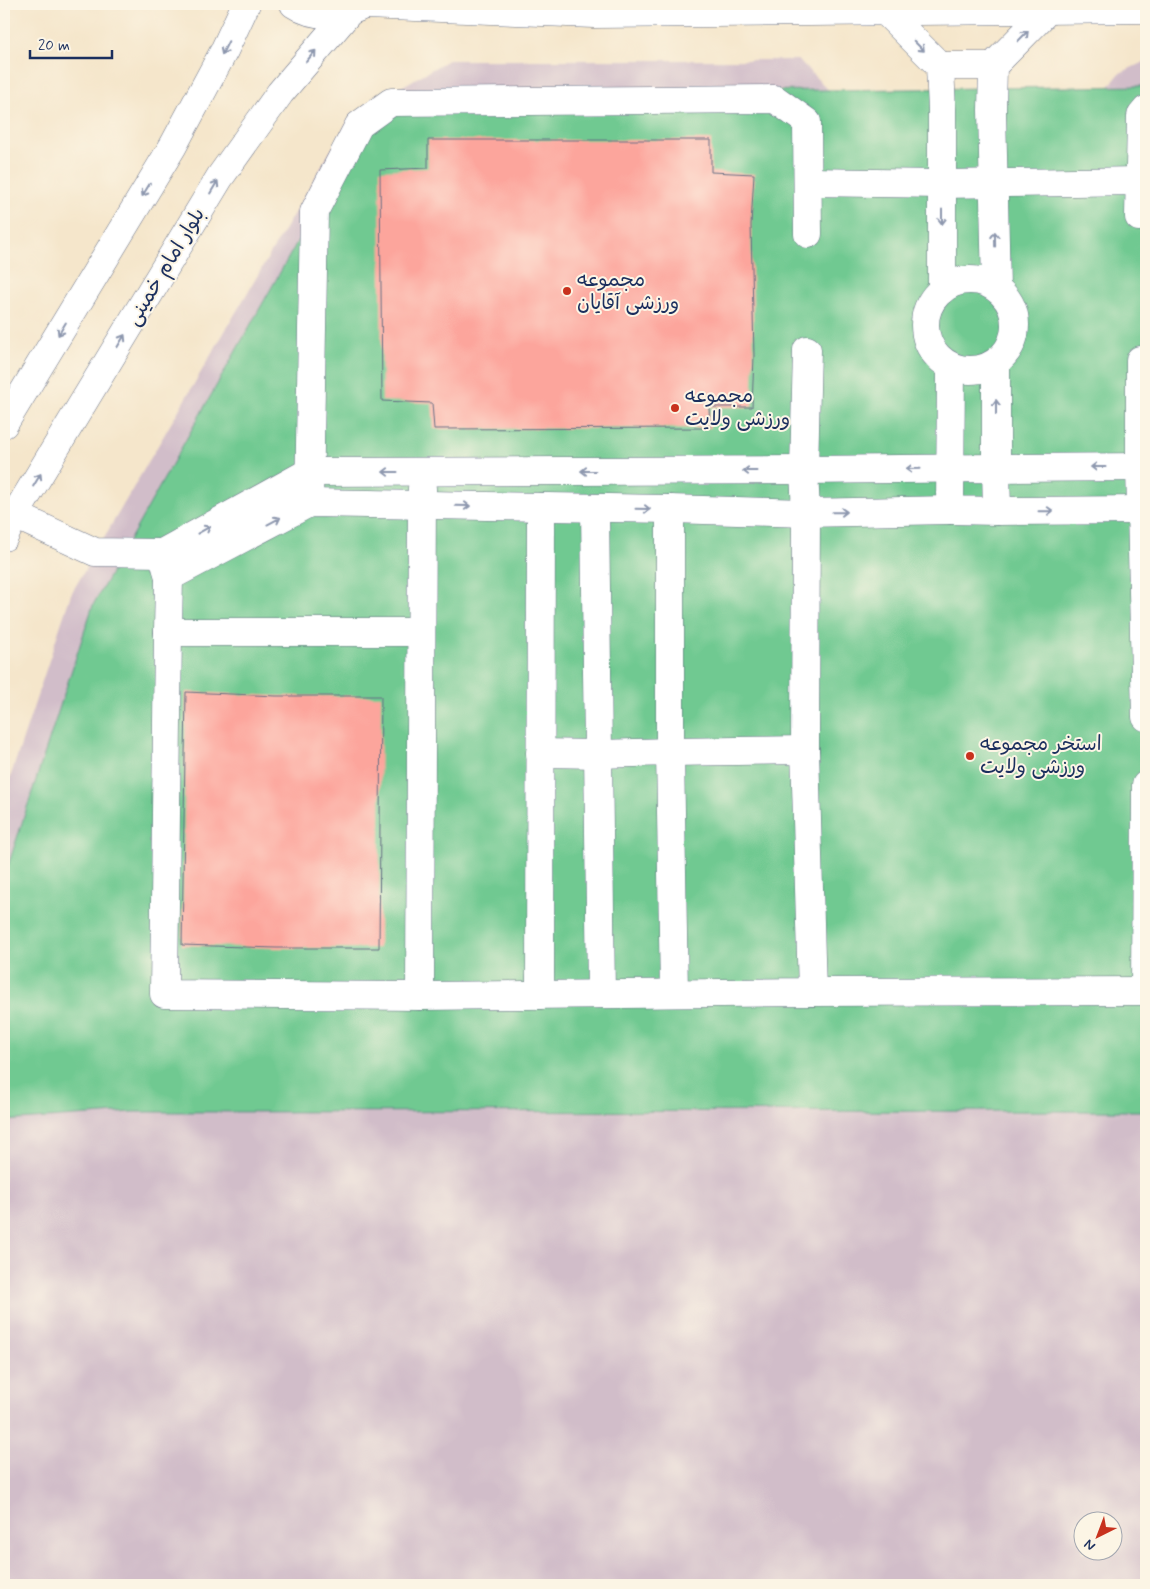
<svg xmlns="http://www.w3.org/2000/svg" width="1150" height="1589" font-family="Mynerve,'Playpen Sans Arabic',sans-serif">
	<rect width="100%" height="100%" fill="#fcf5e5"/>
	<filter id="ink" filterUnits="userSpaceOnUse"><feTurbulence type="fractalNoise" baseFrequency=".02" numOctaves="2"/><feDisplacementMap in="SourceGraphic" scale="10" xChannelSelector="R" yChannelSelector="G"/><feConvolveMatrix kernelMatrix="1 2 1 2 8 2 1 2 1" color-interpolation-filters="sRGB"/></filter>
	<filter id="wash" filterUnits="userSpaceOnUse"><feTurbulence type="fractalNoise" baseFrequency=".0096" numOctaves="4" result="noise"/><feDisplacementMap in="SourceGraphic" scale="20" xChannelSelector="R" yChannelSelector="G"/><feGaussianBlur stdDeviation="1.12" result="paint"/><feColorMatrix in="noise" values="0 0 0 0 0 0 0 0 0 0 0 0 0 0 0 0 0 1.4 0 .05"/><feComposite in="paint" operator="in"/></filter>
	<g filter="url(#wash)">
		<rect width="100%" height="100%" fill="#f5e6cb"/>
		<path fill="#d1bdc9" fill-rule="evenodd" d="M448 60H798L842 103 1099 99 1120 73 1146 61V1585H4V796L71 594 351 116ZM1082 1522H1112V1552H1082Z"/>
		<polygon fill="#6fc991" stroke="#457c78" points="1146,86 1146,1111 132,1112 4,1121 4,878 93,605 314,212 362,139 423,95"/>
		<g id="blocks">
			<g fill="#fca59c">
				<polygon points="428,140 711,140 711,172 754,174 751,225 754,357 752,407 709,407 710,428 434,429 432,403 382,401 380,170 428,168"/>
				<polygon points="186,692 276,696 381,696 379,948 276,948 182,945"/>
			</g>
		</g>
	</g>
	<g filter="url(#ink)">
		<use href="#blocks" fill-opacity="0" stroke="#676f84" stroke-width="1"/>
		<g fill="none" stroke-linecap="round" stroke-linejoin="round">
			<g stroke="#676f84" stroke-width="29">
				<g id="minor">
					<polyline points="808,182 942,184 1140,181"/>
					<polyline points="1139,217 1141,116 1146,110"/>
					<circle cx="970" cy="325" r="45"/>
					<polyline points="1140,360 1140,467 1146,717"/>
					<polyline points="996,363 996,468 1146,467"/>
					<polyline points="951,367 950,510 997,511 1146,510"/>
					<polyline points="309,503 314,212 359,125 391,102 775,99 807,122 808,234"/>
					<polyline points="595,508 601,994"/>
					<polyline points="670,509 670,752 805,750"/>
					<polyline points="169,577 309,503 670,509 806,513 950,510"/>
					<polyline points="168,632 164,994 420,996 812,992 805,750 806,513 804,470 807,350"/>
					<polyline points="421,632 168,632 169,577 162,553 309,472 804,470 996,468 997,511"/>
					<polyline points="540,753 599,754 670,752 674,993"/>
					<polyline points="1145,991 1146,785"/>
					<polyline points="812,992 1146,991"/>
					<polyline points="540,995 541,507"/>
					<polyline points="420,996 422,488"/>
				</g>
			</g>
			<g stroke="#676f84" stroke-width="29">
				<g id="tertiary">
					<polyline points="365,5 594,14 1146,9"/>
					<polyline points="885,11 940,66 942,110 942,290"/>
					<polyline points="940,66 993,66"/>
					<polyline points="996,288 992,110 993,66 1048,10"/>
					<polyline points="15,515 95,552 162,553"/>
				</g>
			</g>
			<g stroke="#676f84" stroke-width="29">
				<g id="primary">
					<path d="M294 4C316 19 344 16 366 4"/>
					<polyline points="4,424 173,146 224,51 246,4"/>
					<polyline points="4,537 15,515 220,177 280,93 349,12"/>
				</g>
			</g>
			<use href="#minor" stroke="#fff" stroke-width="28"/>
			<use href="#tertiary" stroke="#fff" stroke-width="28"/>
			<use href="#primary" stroke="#fff" stroke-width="28"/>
		</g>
		<defs><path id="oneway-shaft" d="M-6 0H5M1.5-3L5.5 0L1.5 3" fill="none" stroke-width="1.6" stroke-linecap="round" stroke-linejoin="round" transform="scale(1.25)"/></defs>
		<g stroke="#8d97ae">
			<use href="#oneway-shaft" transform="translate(1023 36) rotate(-46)"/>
			<use href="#oneway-shaft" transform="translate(919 46) rotate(45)"/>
			<use href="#oneway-shaft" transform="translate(225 48) rotate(116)"/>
			<use href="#oneway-shaft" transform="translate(311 56) rotate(-50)"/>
			<use href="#oneway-shaft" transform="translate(214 187) rotate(-59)"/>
			<use href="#oneway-shaft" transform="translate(146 190) rotate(121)"/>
			<use href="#oneway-shaft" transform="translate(942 217) rotate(90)"/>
			<use href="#oneway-shaft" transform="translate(995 239) rotate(-91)"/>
			<use href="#oneway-shaft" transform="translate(62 329) rotate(121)"/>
			<use href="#oneway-shaft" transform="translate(121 341) rotate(-59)"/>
			<use href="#oneway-shaft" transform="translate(996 407) rotate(-90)"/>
			<use href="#oneway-shaft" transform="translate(1098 467) rotate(180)"/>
			<use href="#oneway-shaft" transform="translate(913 469) rotate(179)"/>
			<use href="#oneway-shaft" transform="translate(588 471) rotate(180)"/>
			<use href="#oneway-shaft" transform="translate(750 471) rotate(180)"/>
			<use href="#oneway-shaft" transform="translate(390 472) rotate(-180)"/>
			<use href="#oneway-shaft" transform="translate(37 480) rotate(-59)"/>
			<use href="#oneway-shaft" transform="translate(463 506) rotate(1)"/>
			<use href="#oneway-shaft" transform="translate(643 509) rotate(1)"/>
			<use href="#oneway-shaft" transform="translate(1046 511) rotate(-1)"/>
			<use href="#oneway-shaft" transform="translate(840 512) rotate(-1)"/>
			<use href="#oneway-shaft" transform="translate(274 521) rotate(-28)"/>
			<use href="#oneway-shaft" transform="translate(204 530) rotate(-29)"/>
		</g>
	</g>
	<g fill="#c8321e" stroke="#fcf5e5" stroke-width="2">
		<circle cx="567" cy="291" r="5"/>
		<circle cx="675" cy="408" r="5"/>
		<circle cx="970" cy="756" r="5"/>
	</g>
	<g text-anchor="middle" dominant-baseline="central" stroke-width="4" stroke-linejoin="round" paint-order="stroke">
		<g font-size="20" fill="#1b2f5e" stroke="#fcf5e5">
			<text transform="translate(166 267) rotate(-59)">بلوار امام خمینی</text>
		</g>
		<g font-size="20" fill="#1b2f5e" stroke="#fcf5e5" text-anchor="start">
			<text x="577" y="280">مجموعه<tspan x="577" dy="23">ورزشی آقایان</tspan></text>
			<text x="685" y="396">مجموعه<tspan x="685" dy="23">ورزشی ولایت</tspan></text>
			<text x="980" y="744">استخر مجموعه<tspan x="980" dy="23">ورزشی ولایت</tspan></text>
		</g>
	</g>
	<rect width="1150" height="1589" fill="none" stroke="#fcf5e5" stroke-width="20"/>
	<g transform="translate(1098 1536) rotate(222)"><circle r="24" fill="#fcf5e5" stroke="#a2a6af"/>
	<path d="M0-4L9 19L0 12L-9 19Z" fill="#c8321e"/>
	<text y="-8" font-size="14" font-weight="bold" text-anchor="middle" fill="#1b2f5e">N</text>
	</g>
	<path d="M30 50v8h82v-8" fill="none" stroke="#1b2f5e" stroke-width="2.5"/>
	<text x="38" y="50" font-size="15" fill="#1b2f5e" stroke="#fcf5e5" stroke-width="4" paint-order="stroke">20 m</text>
</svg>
